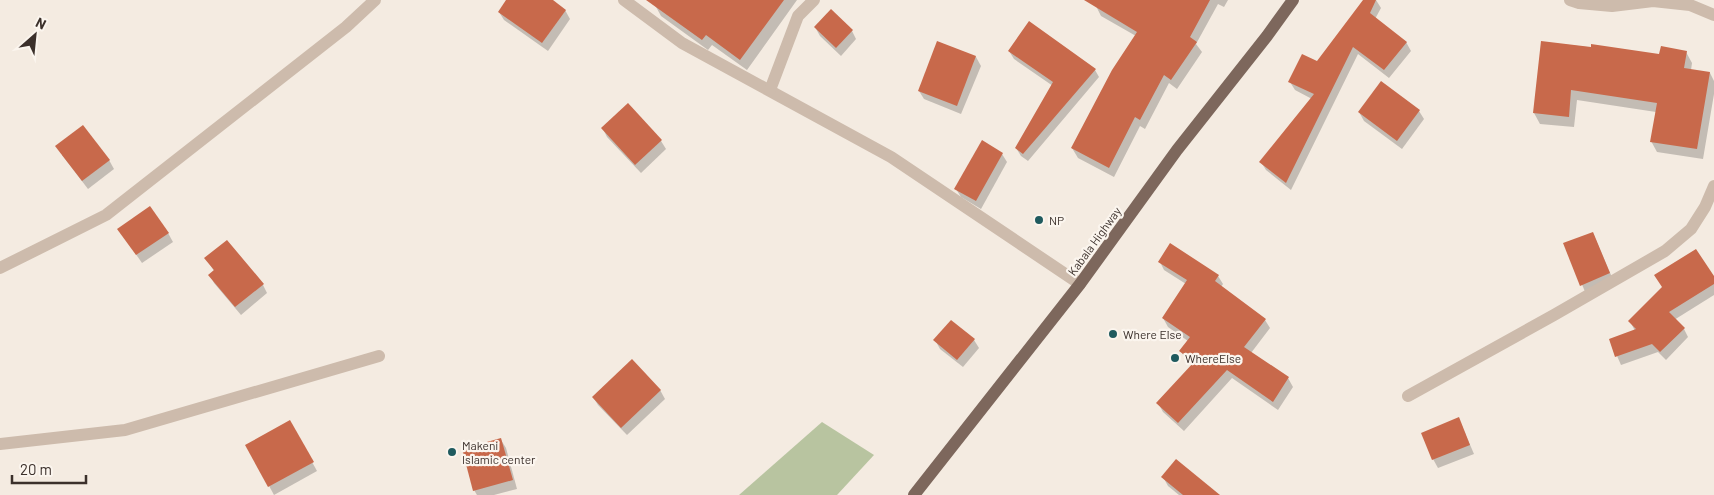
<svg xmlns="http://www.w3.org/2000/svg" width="1714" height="495" font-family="Barlow,sans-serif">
	<rect width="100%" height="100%" fill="#f4ebe1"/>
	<polygon fill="#b8c4a0" points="822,422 874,455 837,495 739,495"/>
	<g fill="#0003">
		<polygon points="508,0 551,0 565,10 570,19 548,51 504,20 499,12"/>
		<polygon points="659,0 797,0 747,70 712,45 708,50 661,16 655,5"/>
		<polygon points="1100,0 1228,0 1224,7 1218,4 1196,44 1202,52 1177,89 1169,83 1145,129 1140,126 1114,177 1078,158 1072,148 1136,36 1101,16 1096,6"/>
		<polygon points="1365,0 1376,0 1381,8 1375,19 1406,42 1411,51 1389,78 1358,54 1291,190 1266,170 1261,162 1312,99 1295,90 1290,82 1318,63"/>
		<polygon points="815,27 852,31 856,39 841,56 820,36"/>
		<polygon points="938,42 976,57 981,66 961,114 924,99 919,91"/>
		<polygon points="1542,42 1660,55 1686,52 1692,63 1691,70 1710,73 1714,81 1714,94 1703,159 1657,152 1651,141 1656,112 1577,100 1574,127 1540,124 1534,113"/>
		<polygon points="1009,51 1095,70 1099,77 1028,161 1021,156 1016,148 1053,86 1014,59"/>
		<polygon points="1419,111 1424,119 1402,149 1364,121 1359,112"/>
		<polygon points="603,129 661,141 666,149 641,173 607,137"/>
		<polygon points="1002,154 1007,162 981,209 961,197 956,189"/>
		<polygon points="62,155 109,160 114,169 88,189"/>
		<polygon points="168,233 173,242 142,263 124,237"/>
		<polygon points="1593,233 1614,282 1586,294 1565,244"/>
		<polygon points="206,258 263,285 267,293 241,315 214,283 210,275 214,271"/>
		<polygon points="1160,262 1218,276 1223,284 1221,287 1265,320 1270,328 1251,353 1288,378 1293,387 1278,410 1232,378 1184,431 1163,412 1158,403 1193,365 1186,360 1181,351 1188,341 1168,327 1163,318 1186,284 1164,270"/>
		<polygon points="1714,278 1714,295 1674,320 1684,329 1688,337 1666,360 1658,352 1621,365 1610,340 1635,331 1630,321"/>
		<polygon points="935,340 974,340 979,348 963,367 940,349"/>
		<polygon points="660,390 665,399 627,435 598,405 593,397"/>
		<polygon points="1459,419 1474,454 1438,468 1433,459"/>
		<polygon points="290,422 317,471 274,495 247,445"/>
		<polygon points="501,440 506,448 517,489 494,495 477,495 474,490"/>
		<polygon points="1163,477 1218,495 1179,495 1168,486"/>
	</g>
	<g fill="#c8694b">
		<polygon points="506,0 553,0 566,10 542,43 498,12"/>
		<polygon points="646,0 784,0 740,60 706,35 702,40"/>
		<polygon points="1084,0 1210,0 1190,37 1197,42 1171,80 1164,75 1140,120 1135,117 1109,168 1071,148 1112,70 1137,32"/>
		<polygon points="1363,0 1376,0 1370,13 1407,42 1384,70 1353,47 1286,183 1259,162 1314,94 1288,82 1302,54 1317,61"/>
		<polygon points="831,9 853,30 836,48 814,27"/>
		<polygon points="1029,21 1096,69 1023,154 1015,148 1053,82 1008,51"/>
		<polygon points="937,41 976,56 957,106 918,91"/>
		<polygon points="1541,41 1591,47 1591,44 1659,54 1661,46 1687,51 1684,68 1710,72 1697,149 1650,142 1657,103 1571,90 1569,117 1533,113"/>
		<polygon points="1381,81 1420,110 1397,141 1358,112"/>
		<polygon points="628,103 662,140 635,165 601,128"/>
		<polygon points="83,125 110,160 82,181 55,146"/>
		<polygon points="982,140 1003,153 976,201 954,189"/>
		<polygon points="150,206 169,233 136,255 117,229"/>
		<polygon points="1593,232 1610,273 1580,286 1563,243"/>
		<polygon points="227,240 264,284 235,307 208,275 214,270 204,258"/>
		<polygon points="1170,243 1219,275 1215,281 1266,319 1244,347 1289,377 1273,402 1227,370 1178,423 1156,403 1194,362 1179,351 1190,337 1162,318 1187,280 1158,262"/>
		<polygon points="1696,249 1714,276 1714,284 1669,312 1685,328 1660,352 1652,344 1615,357 1609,339 1636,329 1628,321 1662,287 1654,275"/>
		<polygon points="951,320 975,339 957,360 933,340"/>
		<polygon points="632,359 661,390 621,428 592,397"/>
		<polygon points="1459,417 1470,445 1432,460 1421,433"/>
		<polygon points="290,420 314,462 268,487 245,445"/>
		<polygon points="501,438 513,480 473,491 462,449"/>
		<polygon points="1176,459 1220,495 1183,495 1161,477"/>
	</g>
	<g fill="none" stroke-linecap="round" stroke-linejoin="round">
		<g stroke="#cdbbac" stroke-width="12">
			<polyline points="624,0 682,43 891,157 1080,284"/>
			<polyline points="1570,0 1579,3 1612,6 1653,1 1690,5 1714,15"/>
			<polyline points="770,90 798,16 814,0"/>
			<polyline points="0,268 106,215 346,27 375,0"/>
			<polyline points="1408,396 1554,315 1665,251 1691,229 1705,207 1714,186"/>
			<polyline points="0,444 125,430 379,356"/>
		</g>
		<polyline stroke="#7d675c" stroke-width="12" points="914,495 1080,284 1177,150 1267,36 1293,0"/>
	</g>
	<g fill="#1f5a5e" stroke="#fbf5ee" stroke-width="2">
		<circle cx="1039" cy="220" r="5"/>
		<circle cx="1113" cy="334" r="5"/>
		<circle cx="1175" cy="358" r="5"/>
		<circle cx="452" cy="452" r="5"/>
	</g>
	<g text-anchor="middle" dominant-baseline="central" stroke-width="4.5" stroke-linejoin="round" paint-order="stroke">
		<g font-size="12" fill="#3b302b" stroke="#fbf5ee" text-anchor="start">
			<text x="1049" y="220">NP</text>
			<text x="1123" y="334">Where Else</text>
			<text x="1185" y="358">WhereElse</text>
			<text x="462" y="445">Makeni<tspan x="462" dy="14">Islamic center</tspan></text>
		</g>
		<g font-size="12" fill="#3b302b" stroke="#fbf5ee">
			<text transform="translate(1094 241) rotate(-54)">Kabala Highway</text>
		</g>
	</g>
	<g transform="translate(35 35) rotate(27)" stroke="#fbf5ee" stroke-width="4" paint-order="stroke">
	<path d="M0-4L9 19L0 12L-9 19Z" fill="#3b302b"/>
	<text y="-8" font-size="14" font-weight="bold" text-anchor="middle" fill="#3b302b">N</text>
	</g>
	<path d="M12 475v8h74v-8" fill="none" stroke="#3b302b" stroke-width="2.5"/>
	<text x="20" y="475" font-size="15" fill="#3b302b" stroke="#fbf5ee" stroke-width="4" paint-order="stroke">20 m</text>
</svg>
